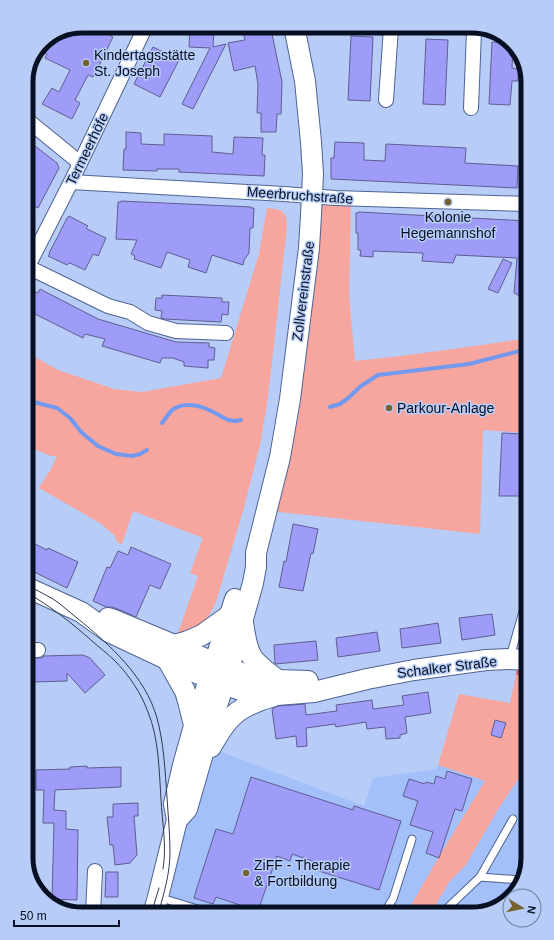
<svg xmlns="http://www.w3.org/2000/svg" width="554" height="940" font-family="Helvetica,sans-serif">
	<rect width="100%" height="100%" fill="#b7cdf7"/>
	<g fill="#a3c0fb">
		<polygon points="198,743 364,806 373,778 437,769 438,765 485,781 437,860 406,914 154,914"/>
		<polygon points="528,751 528,858 519,889 497,908 472,914 430,914 450,881 465,866 499,808 519,778 523,761"/>
	</g>
	<g fill="#f6a59f">
		<path d="M313 197 351 200 349 295 355 361C413 355 471 347 528 338V433L483 430 480 534 270 511Z"/>
		<path d="M267 208C281 209 287 211 287 226L272 362 267 404 260 445 243 511 216 602C207 622 199 630 178 633L198 576 190 573 203 538 133 511 122 544 117 542 115 536 100 523 39 488 51 469 57 456H51L26 446V352L58 370 114 389 142 392 221 378 259 254Z"/>
		<polygon points="516,675 528,675 528,751 523,761 519,778 499,808 465,866 450,881 430,914 406,914 437,860 485,781 438,765 459,694 510,703"/>
	</g>
	<polygon fill="#e86460" points="528,617 528,675 516,675 520,645"/>
	<g fill="none" stroke-linecap="round" stroke-linejoin="round">
		<g stroke="#7299ed" stroke-width="4">
			<polyline points="26,400 57,408 70,418 82,433 98,446 116,454 132,456 140,454 147,450"/>
			<polyline points="330,407 340,404 347,399 361,386 378,375 469,364 520,351 528,352"/>
			<path d="M162 423C165 419 168 415 171 411 183 400 203 406 215 413 225 418 230 423 241 420"/>
		</g>
	</g>
	<g fill="#9f9cf9" stroke="#5f5d90">
		<polygon points="82,26 92,26 113,37 95,74 93,77 88,75 75,100 80,103 72,119 42,104 52,88 59,92 70,70 45,58 47,54 39,50 43,42 46,41 52,44 55,37"/>
		<polygon points="190,26 209,26 209,28 214,28 213,47 226,44 193,109 182,104 210,48 189,47"/>
		<polygon points="254,26 255,32 271,29 282,82 281,114 277,114 276,132 261,132 261,113 257,113 258,84 255,66 234,71 228,43 245,40 242,29"/>
		<polygon points="351,36 373,37 370,101 348,100"/>
		<polygon points="426,39 448,40 445,105 423,104"/>
		<polygon points="492,42 510,43 513,47 512,68 518,69 518,81 512,81 510,105 489,104"/>
		<polygon points="153,47 179,60 160,97 134,84"/>
		<polygon points="126,132 141,133 141,144 164,145 164,134 212,136 212,152 233,154 234,137 263,138 262,155 265,155 264,176 179,172 179,169 157,169 157,171 123,170 124,149 126,149"/>
		<polygon points="26,139 57,163 59,168 38,208 34,206 26,221"/>
		<polygon points="335,142 364,143 364,160 385,161 386,144 466,148 465,163 518,166 517,188 331,179 331,158 334,158"/>
		<polygon points="121,201 251,207 251,208 254,208 253,228 250,228 249,253 244,260 243,265 212,255 206,273 188,267 190,260 167,252 161,268 134,259 135,256 131,254 137,240 116,239 118,202 121,202"/>
		<polygon points="359,212 528,221 528,300 514,293 517,258 456,255 453,263 422,261 423,253 373,251 373,257 360,256 361,250 358,250 358,233 356,233 356,213"/>
		<polygon points="69,216 88,226 86,228 87,229 106,238 98,256 93,254 85,270 70,263 69,263 67,265 48,256 50,254 49,253 58,236 67,218"/>
		<polygon points="503,259 512,263 498,293 488,289"/>
		<polygon points="40,289 98,319 176,342 209,343 209,347 215,348 214,360 208,360 208,368 184,366 184,362 173,358 162,358 160,363 102,346 105,339 85,334 83,338 29,311 32,304 26,301 32,290 38,293"/>
		<polygon points="162,295 222,298 222,302 229,302 228,315 222,314 221,322 164,319 161,318 162,311 155,310 156,298 162,298"/>
		<polygon points="502,433 523,434 523,461 528,461 528,496 499,496"/>
		<polygon points="293,524 318,529 313,554 311,553 303,591 279,587 284,561 286,562"/>
		<polygon points="35,544 47,550 48,548 78,562 67,588 26,568 26,554 30,545 34,547"/>
		<polygon points="131,547 171,564 160,589 150,585 136,617 118,609 112,607 106,607 93,601 107,567 110,568 118,551 128,555"/>
		<polygon points="492,614 495,635 462,640 459,618"/>
		<polygon points="438,623 441,643 402,648 400,629"/>
		<polygon points="377,632 380,651 338,657 336,638"/>
		<polygon points="316,641 318,660 275,664 274,645"/>
		<polygon points="83,655 90,658 105,675 85,693 67,673 67,681 32,682 32,658 42,658 44,656"/>
		<polygon points="428,692 431,713 405,717 407,733 400,735 400,738 386,739 385,727 367,729 366,722 336,727 335,724 306,728 307,746 297,747 296,736 276,739 272,709 278,706 305,704 306,715 337,711 336,705 372,700 373,709 404,705 402,696"/>
		<polygon points="495,720 506,723 501,738 491,735"/>
		<polygon points="87,766 87,768 121,767 121,787 55,790 54,810 66,811 66,829 78,830 77,900 52,899 54,823 43,823 44,790 36,790 36,770 70,769 70,767"/>
		<polygon points="447,771 472,779 462,811 455,809 439,858 426,853 433,832 410,825 418,801 403,796 409,779 425,784 426,782 434,784 436,776 445,779"/>
		<polygon points="251,777 353,810 354,806 401,821 379,890 319,871 321,864 292,854 290,861 277,856 258,911 216,897 213,904 194,898 196,891 216,829 233,834"/>
		<polygon points="138,803 138,816 134,816 137,855 130,863 115,865 113,845 110,845 107,817 113,817 113,804"/>
		<polygon points="106,872 118,872 118,897 105,897"/>
	</g>
	<g fill="none" stroke-linecap="round" stroke-linejoin="round">
		<g stroke="#4d6392" stroke-width="9">
			<g id="lane">
				<polyline points="510,657 528,594"/>
				<polyline points="26,677 26,688"/>
				<polyline points="480,877 521,880"/>
				<polyline points="158,897 214,914"/>
				<polyline points="342,914 343,913 346,914"/>
				<polyline points="383,914 393,899 412,839"/>
				<polyline points="441,914 480,877 513,819"/>
			</g>
		</g>
		<g stroke="#4d6392" stroke-width="16">
			<g id="street">
				<polyline points="367,26 391,28 386,100"/>
				<polyline points="471,108 474,31 473,26"/>
				<polyline points="26,119 80,163"/>
				<polyline points="71,182 284,194 335,198 528,204"/>
				<polyline points="28,267 108,306 130,312 148,323 176,331 226,333"/>
				<polyline points="26,270 71,182 143,32 145,26"/>
				<polyline points="26,650 38,650"/>
				<polyline points="93,914 95,871"/>
			</g>
		</g>
		<g stroke="#4d6392" stroke-width="22">
			<g id="secondary">
				<polyline points="26,587 81,612 109,632 194,672 224,684 240,690 257,693 277,695 314,692 367,679 414,670 486,660 509,659 528,660"/>
				<polyline points="108,618 114,620 174,645 201,657 244,674 259,678 278,680 308,681"/>
				<path d="M243 623C245 634 246 647 252 657 259 667 269 673 278 680"/>
				<polyline points="174,645 188,641 202,635 230,615"/>
				<polyline points="167,659 185,691 188,701 194,725"/>
				<path d="M211 747C219 733 228 717 242 709 252 703 263 699 274 696"/>
				<polyline points="177,820 187,809 217,705 229,669 253,583 256,567 256,553 280,457 290,399 309,248 311,215 313,174 311,142 305,81 294,26"/>
				<polyline points="153,914 158,897 177,820 174,804 183,765 194,726 235,599"/>
			</g>
		</g>
		<use href="#lane" stroke="#fff" stroke-width="7"/>
		<use href="#street" stroke="#fff" stroke-width="14"/>
		<use href="#secondary" stroke="#fff" stroke-width="20"/>
		<g stroke="#2e3951" stroke-width="1">
			<path d="M26 585C35 589 44 594 53 599 61 604 69 612 77 618 110 645 145 676 157 718 164 744 165 771 167 797 168 815 170 833 170 852 170 873 164 894 158 914"/>
			<path d="M26 592C50 606 72 623 92 641 100 648 108 654 115 661 129 675 141 693 148 712 159 739 159 770 161 799 162 822 167 846 163 869"/>
			<polyline points="151,914 159,888"/>
		</g>
	</g>
	<g fill="#786131" stroke="#b7cdf7" stroke-width="1.5">
		<circle cx="86" cy="63" r="4"/>
		<circle cx="448" cy="202" r="4"/>
		<circle cx="389" cy="408" r="4"/>
		<circle cx="246" cy="873" r="4"/>
	</g>
	<g text-anchor="middle" dominant-baseline="central" stroke-width="3" stroke-linejoin="round" paint-order="stroke">
		<g font-size="14" fill="#070f22" stroke="#b7cdf7" text-anchor="start">
			<text x="94" y="55">Kindertagsstätte<tspan x="94" dy="16">St. Joseph</tspan></text>
			<text x="448" y="217" text-anchor="middle">Kolonie<tspan x="448" dy="16">Hegemannshof</tspan></text>
			<text x="397" y="408">Parkour-Anlage</text>
			<text x="254" y="865">ZiFF - Therapie<tspan x="254" dy="16">&amp; Fortbildung</tspan></text>
		</g>
		<g font-size="14" fill="#070f22" stroke="#b7cdf7">
			<text transform="translate(87 149) rotate(-64)">Termeerhöfe</text>
			<text transform="translate(300 195) rotate(4)">Meerbruchstraße</text>
			<text transform="translate(303 291) rotate(-83)">Zollvereinstraße</text>
			<text transform="translate(447 667) rotate(-7)">Schalker Straße</text>
		</g>
	</g>
	<path d="M0 0H554V940H0ZM82 33H472A49 49 0 0 1 521 82V858A49 49 0 0 1 472 907H82A49 49 0 0 1 33 858V82A49 49 0 0 1 82 33Z" fill="#b7cdf7" fill-rule="evenodd"/>
	<path fill="none" stroke="#070f22" stroke-width="5" d="M82 33H472A49 49 0 0 1 521 82V858A49 49 0 0 1 472 907H82A49 49 0 0 1 33 858V82A49 49 0 0 1 82 33Z"/>
	<g transform="translate(522 908) rotate(100)"><circle r="19" fill="#b7cdf7" stroke="#7181a2"/>
	<path d="M0-3L7 15L0 10L-7 15Z" fill="#786131"/>
	<text y="-6" font-size="11" font-weight="bold" text-anchor="middle" fill="#070f22">N</text>
	</g>
	<path d="M14 920v6h105v-6" fill="none" stroke="#070f22" stroke-width="2"/>
	<text x="20" y="920" font-size="12" fill="#070f22" stroke="#b7cdf7" stroke-width="3" paint-order="stroke">50 m</text>
</svg>
